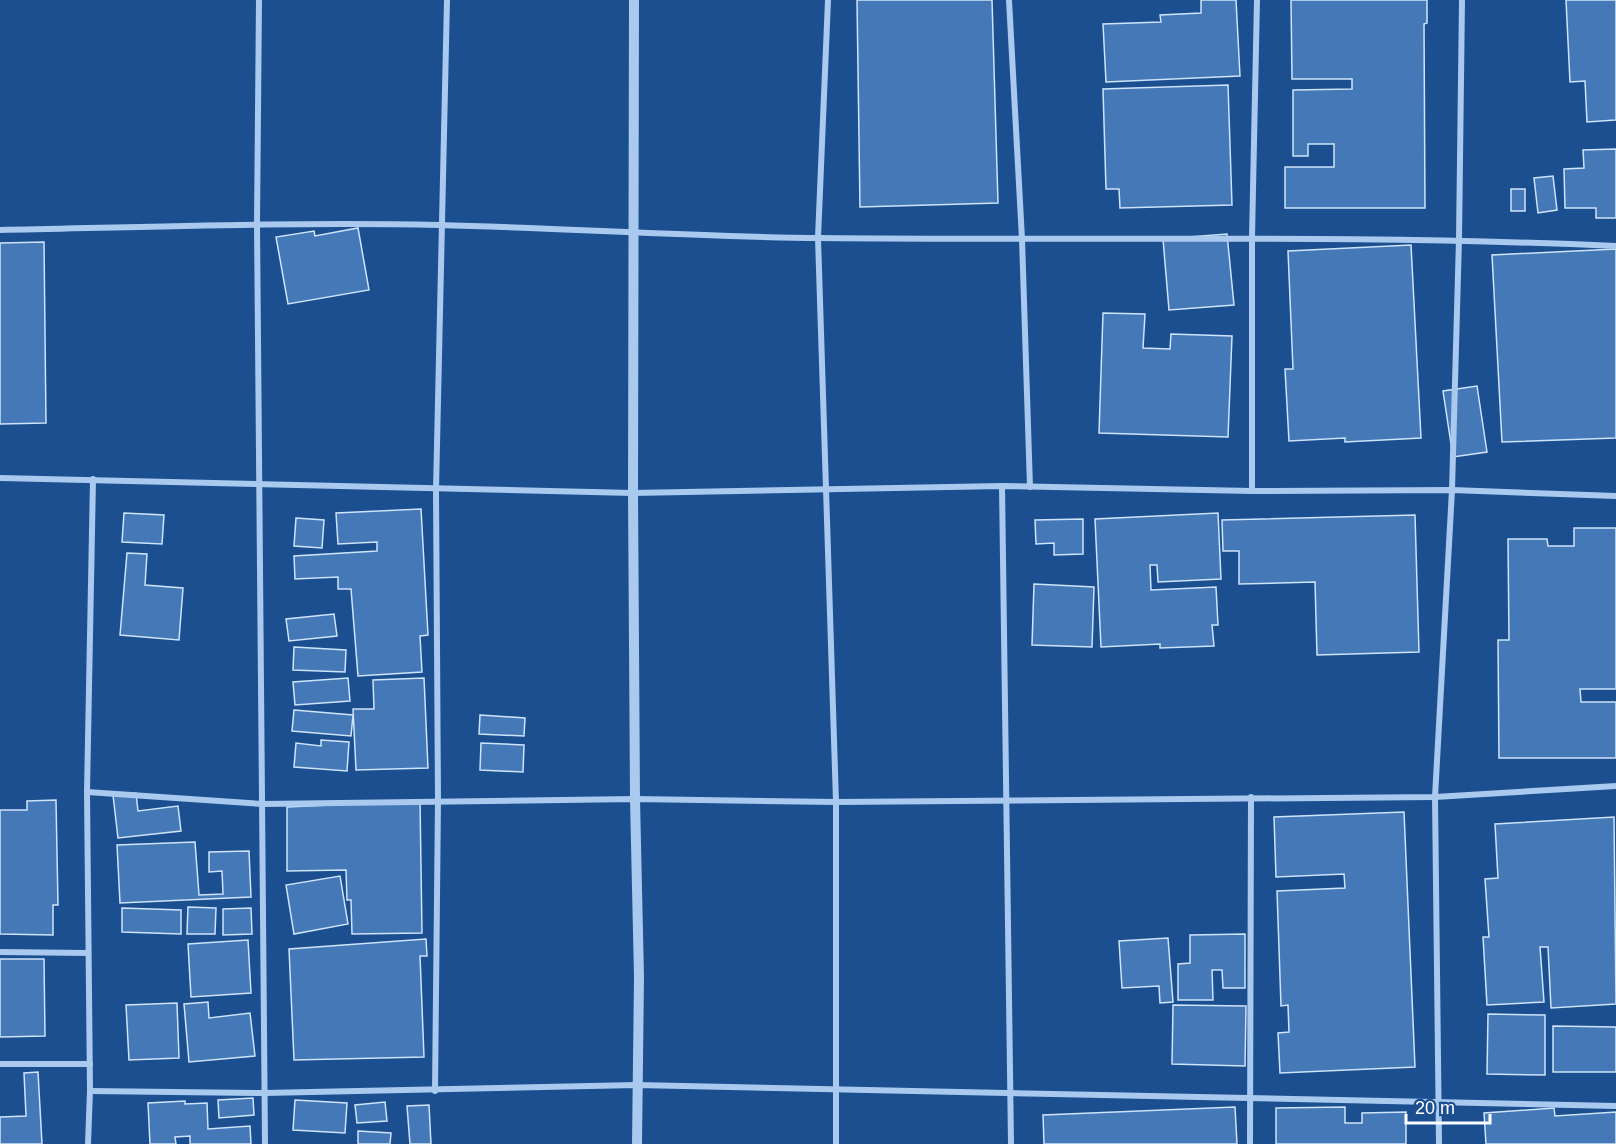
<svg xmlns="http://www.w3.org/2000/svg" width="1616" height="1144" font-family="Arial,sans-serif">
	<rect width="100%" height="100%" fill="#1b4f8f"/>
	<g fill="#4478b7" stroke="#cfe3fa" stroke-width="1.5">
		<polygon points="857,0 992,0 998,203 860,207"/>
		<polygon points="1201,0 1236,0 1240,76 1106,82 1103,24 1161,22 1160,15 1201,13"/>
		<polygon points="1291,0 1427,0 1427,23 1424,24 1425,208 1285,208 1285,167 1334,167 1334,144 1308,144 1308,156 1293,156 1293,90 1352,89 1352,79 1292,79"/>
		<polygon points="1566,0 1616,0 1616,120 1587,122 1585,81 1570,82"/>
		<polygon points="1228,85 1232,205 1120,208 1119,189 1106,189 1103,89"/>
		<polygon points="1616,149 1616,218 1596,218 1596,208 1565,208 1564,169 1584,168 1583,150"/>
		<polygon points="1553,176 1557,210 1538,213 1534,178"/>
		<rect x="1511" y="189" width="14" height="22"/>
		<polygon points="358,228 369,290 288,304 276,237 314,231 315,236"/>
		<polygon points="1227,234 1234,305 1169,310 1163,239"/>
		<polygon points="44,242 46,423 0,424 0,243"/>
		<polygon points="1411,245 1421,438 1345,442 1345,438 1289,441 1285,369 1293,369 1288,251"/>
		<polygon points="1616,249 1616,438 1502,442 1492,255"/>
		<polygon points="1103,313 1145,314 1143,348 1170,349 1171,334 1232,336 1228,437 1099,433"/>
		<polygon points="1477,386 1487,452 1453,457 1443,391"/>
		<polygon points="421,509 428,635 420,636 422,672 358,676 351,589 338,589 338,577 295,579 294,556 377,551 377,542 338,544 336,513"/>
		<polygon points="124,513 164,515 162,544 122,542"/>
		<polygon points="1218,513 1221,579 1158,582 1157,565 1150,565 1151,590 1216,587 1218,625 1212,625 1214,646 1160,648 1160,644 1101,647 1095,519"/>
		<polygon points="1415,515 1419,652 1317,655 1315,582 1239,584 1239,551 1223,551 1222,520"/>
		<polygon points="296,518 324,520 322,548 294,546"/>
		<polygon points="1083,519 1083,554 1054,555 1054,543 1036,544 1035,520"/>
		<polygon points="1574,528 1616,528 1616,689 1580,689 1581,702 1616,702 1616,758 1499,758 1498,640 1509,640 1508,539 1547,539 1548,546 1574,546"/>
		<polygon points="127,553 147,554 145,585 183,588 179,640 120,635"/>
		<polygon points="1034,584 1094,587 1092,647 1032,645"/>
		<polygon points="334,614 337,636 289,641 286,619"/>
		<polygon points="294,647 346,650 345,672 293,670"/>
		<polygon points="348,678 350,701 295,705 293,682"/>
		<polygon points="424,678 428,768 356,770 353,709 374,709 373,680"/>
		<polygon points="294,710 353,715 351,736 292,731"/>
		<polygon points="480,715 525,718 524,736 479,734"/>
		<polygon points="321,740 349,742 347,771 294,767 296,743 321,746"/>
		<polygon points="481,743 524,745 523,772 480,770"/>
		<polygon points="136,793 138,811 178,806 181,831 118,838 113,795"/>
		<polygon points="56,800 58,905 53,905 53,935 0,934 0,810 27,810 27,801"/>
		<polygon points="420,801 422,933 352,934 351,900 347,900 346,870 287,871 287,807"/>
		<polygon points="1404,812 1415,1067 1280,1073 1278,1033 1289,1032 1288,1005 1281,1006 1277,891 1345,888 1344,874 1276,877 1274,817"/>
		<polygon points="1614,817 1616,1004 1551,1008 1548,947 1540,947 1544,1002 1487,1005 1483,937 1489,937 1485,879 1498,878 1495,824"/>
		<polygon points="195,842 199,895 223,894 222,871 209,872 209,852 249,851 251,897 120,903 117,845"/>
		<polygon points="340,876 348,924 294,934 286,885"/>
		<polygon points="188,907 216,908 215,934 187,934"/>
		<polygon points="122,908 181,910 181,934 122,932"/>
		<polygon points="251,908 252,934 223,935 223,909"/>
		<polygon points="1245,934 1245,988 1223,988 1222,970 1212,970 1213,1000 1178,1000 1178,964 1190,963 1190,935"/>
		<polygon points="1168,938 1173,1002 1160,1003 1159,986 1122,988 1119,941"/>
		<polygon points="426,939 427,956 420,956 424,1057 294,1060 289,949"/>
		<polygon points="248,940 251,993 191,997 188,944"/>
		<polygon points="0,959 44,959 45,1036 0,1037"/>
		<polygon points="208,1002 209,1018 250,1013 255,1056 189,1062 184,1004"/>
		<polygon points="177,1003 179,1058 129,1060 126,1005"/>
		<polygon points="1173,1005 1246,1006 1245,1066 1172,1064"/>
		<polygon points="1488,1014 1545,1015 1545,1075 1487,1074"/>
		<polygon points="1553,1026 1616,1027 1616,1072 1553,1072"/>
		<polygon points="38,1072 42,1144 0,1144 0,1117 26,1116 24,1073"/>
		<polygon points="253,1098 254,1115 219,1118 218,1100"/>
		<polygon points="295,1100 347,1103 345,1133 293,1130"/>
		<polygon points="185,1101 185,1104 207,1103 208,1129 250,1126 251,1144 190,1144 190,1136 175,1137 176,1144 150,1144 148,1103"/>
		<polygon points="385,1102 387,1121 357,1123 355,1105"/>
		<polygon points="429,1105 431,1144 410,1144 407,1106"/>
		<polygon points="1235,1107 1237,1144 1044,1144 1043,1115"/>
		<polygon points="1345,1107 1345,1123 1362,1123 1362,1113 1406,1112 1406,1144 1276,1144 1276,1108"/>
		<polygon points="1554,1108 1555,1116 1616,1112 1616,1144 1486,1144 1484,1113"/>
		<polygon points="358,1131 391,1133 390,1144 358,1144"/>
	</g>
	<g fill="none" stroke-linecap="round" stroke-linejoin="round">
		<g stroke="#a9c9ee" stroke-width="6">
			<polyline points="259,0 257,224 265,1144"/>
			<polyline points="828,0 818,238 836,802 836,1144"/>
			<polyline points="1009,0 1022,239 1030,487"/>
			<path d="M0 230C146 227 292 222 439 225 566 228 693 237 820 238 1086 241 1351 234 1616 246"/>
			<polyline points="0,478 633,493 1002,486 1252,491 1452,490 1616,496"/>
			<polyline points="1002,486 1011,1144"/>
			<polyline points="1252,491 1252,237 1257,0"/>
			<polyline points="87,792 263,804 635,799 836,802 1435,797 1616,786"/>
			<polyline points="0,952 88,953"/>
			<polyline points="0,1064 90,1064"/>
			<polyline points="90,1091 264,1093 637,1085 1616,1106"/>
			<polyline points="435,1091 438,800 436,490 447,0"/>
			<polyline points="88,1144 90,1091 87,792 93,479"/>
			<polyline points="1250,1144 1251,797"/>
			<polyline points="1439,1144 1435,797 1452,490 1459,239 1462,0"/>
		</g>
		<polyline stroke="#a9c9ee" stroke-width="10" points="634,0 633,493 635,799 639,977 637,1144"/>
	</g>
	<path d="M1406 1114v9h84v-9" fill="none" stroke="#ffffff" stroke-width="3"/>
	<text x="1415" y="1114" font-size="18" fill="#ffffff" stroke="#1b4f8f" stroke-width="4.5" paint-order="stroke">20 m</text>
</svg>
